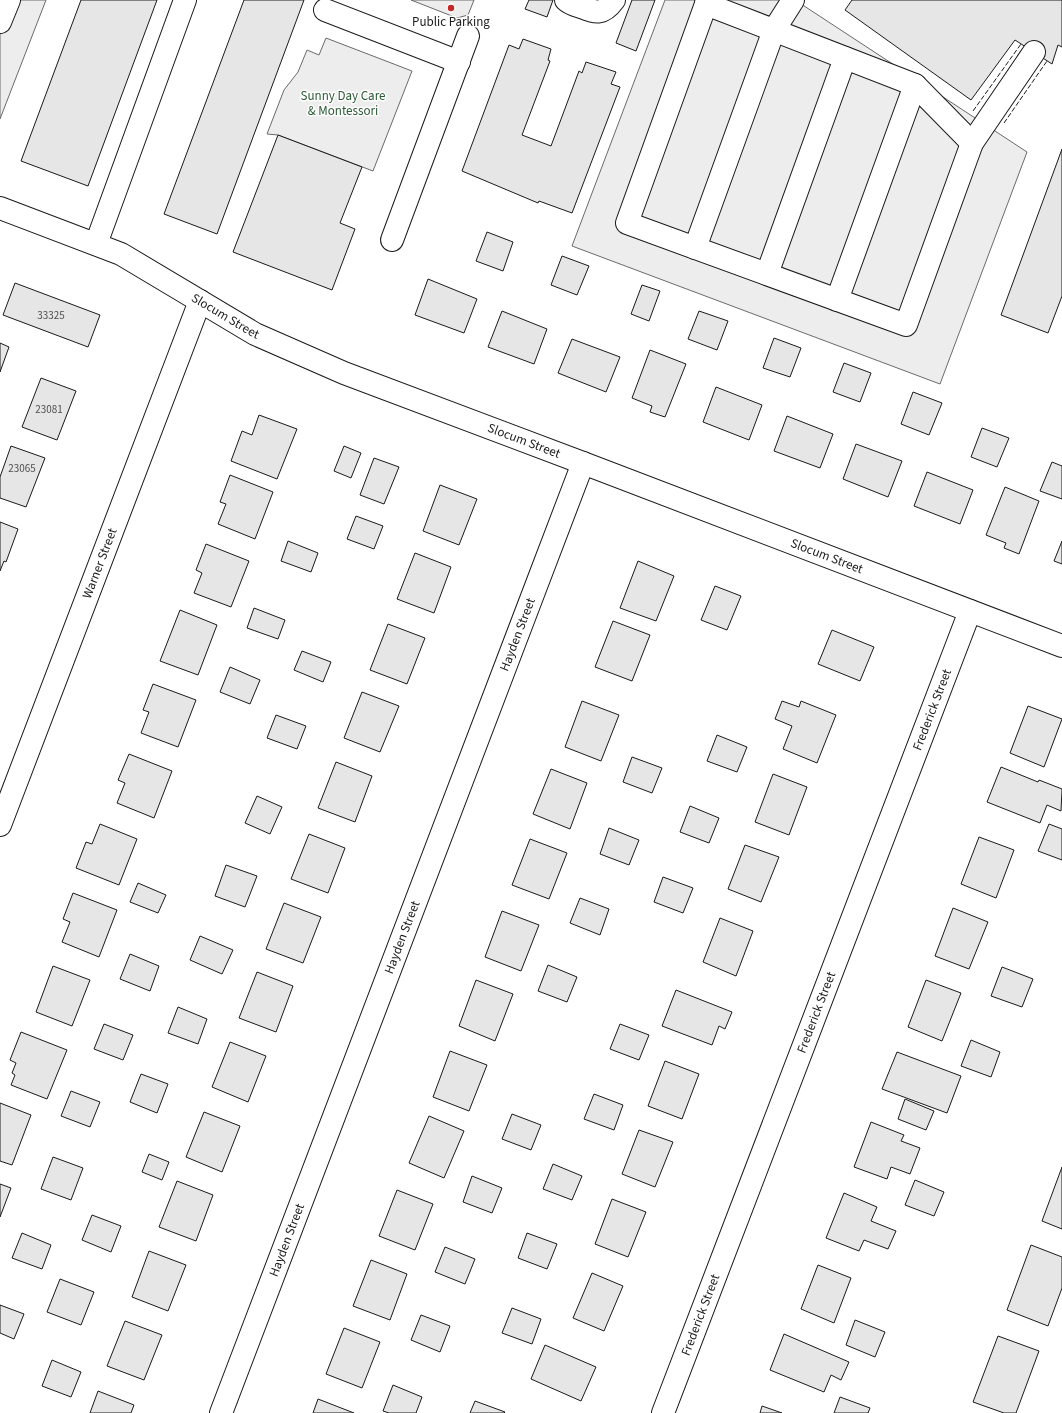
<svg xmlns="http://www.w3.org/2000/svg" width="1062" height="1413" font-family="'Source Sans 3',sans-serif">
	<rect width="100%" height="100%" fill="#fff"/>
	<g fill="#ededed" stroke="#6a6a6a">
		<polygon points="9,0 46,0 0,119 0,24"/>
		<polygon points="411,0 474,0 468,15 457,18"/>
		<polygon points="665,0 795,0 1027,152 940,384 572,246"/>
		<polygon points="326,38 412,71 373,171 278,135 267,134 284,90 298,72 307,50 319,55"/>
	</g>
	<g fill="#e6e6e6" stroke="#1a1a1a">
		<polygon points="81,0 157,0 88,186 21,161"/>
		<polygon points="244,0 304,0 217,234 164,214"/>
		<polygon points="529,0 553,0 547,17 525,9"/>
		<polygon points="632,0 655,0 636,51 616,43"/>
		<polygon points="852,0 1062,0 1062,47 1058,45 1052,64 1015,40 971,100 845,10"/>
		<polygon points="523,39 551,49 548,60 550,61 522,135 551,146 579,71 582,73 586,62 616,72 611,84 620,87 572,213 539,201 538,203 462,171 509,45 519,49"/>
		<polygon points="278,135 362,167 340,223 355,229 332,290 233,252"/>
		<polygon points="1062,149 1062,296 1048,333 1001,315"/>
		<polygon points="487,232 513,242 503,271 476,261"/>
		<polygon points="562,256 589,266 577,295 551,285"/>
		<polygon points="428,279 477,299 464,333 415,315"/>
		<polygon points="15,283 100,315 88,347 3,315"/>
		<polygon points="642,285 660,291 649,321 631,314"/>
		<polygon points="502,311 547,329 534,364 488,347"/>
		<polygon points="699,311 728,321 717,350 688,339"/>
		<polygon points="774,338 801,348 790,377 763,368"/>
		<polygon points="572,339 620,357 606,392 558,373"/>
		<polygon points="0,343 9,347 0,372"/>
		<polygon points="650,350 686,364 665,417 650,412 652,406 632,398"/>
		<polygon points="844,363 871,373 860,402 833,392"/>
		<polygon points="41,378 76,391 57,440 22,427"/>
		<polygon points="716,387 762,405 749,440 703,422"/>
		<polygon points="913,392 942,403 929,435 901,424"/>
		<polygon points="259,415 297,429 277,479 231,461 242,431 252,435"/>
		<polygon points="787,416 833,434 820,468 774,451"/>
		<polygon points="982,428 1009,438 997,467 971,457"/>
		<polygon points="856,444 902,461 888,497 843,479"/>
		<polygon points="11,446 45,458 26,507 0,498 0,477"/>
		<polygon points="344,446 361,453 351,478 334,471"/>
		<polygon points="374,458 399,467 384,504 360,495"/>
		<polygon points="1052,462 1062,466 1062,499 1040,491"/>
		<polygon points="927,472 973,490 960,524 914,506"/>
		<polygon points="230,475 273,492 255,539 218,524 226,504 220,502"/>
		<polygon points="440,485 477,499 459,545 423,531"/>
		<polygon points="1005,487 1039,501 1019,554 1004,548 1006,543 986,535"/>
		<polygon points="356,516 383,526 374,549 347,539"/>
		<polygon points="0,522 18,529 6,562 4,561 0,571"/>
		<polygon points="288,541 318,553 311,572 281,561"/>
		<polygon points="1062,541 1062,564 1054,561"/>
		<polygon points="206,544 249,561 231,607 194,593 202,573 196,570"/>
		<polygon points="415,553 451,567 434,613 397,599"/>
		<polygon points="638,561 674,576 656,621 620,608"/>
		<polygon points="715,586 741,596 727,630 701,620"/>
		<polygon points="254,608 285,620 278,639 247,628"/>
		<polygon points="180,610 217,625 198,675 160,661"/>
		<polygon points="613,621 650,635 632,681 595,667"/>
		<polygon points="388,624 425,638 407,684 370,670"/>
		<polygon points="832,630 874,647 860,681 818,664"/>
		<polygon points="302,651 331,662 323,682 294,670"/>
		<polygon points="230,667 260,680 250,704 220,692"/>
		<polygon points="153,684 196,700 178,747 141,733 149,712 143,710"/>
		<polygon points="362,692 399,706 380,752 344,738"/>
		<polygon points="582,701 619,715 601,761 565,747"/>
		<polygon points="782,701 799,707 801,701 836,715 817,763 783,749 792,726 775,719"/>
		<polygon points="1028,706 1062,719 1044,767 1010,753"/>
		<polygon points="276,715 306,726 297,749 267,738"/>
		<polygon points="717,735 747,747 737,772 707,761"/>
		<polygon points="129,754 172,771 154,818 117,803 125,783 118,780"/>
		<polygon points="632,757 662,768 652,793 623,782"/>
		<polygon points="336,762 372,776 355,822 318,808"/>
		<polygon points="1001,767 1038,782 1039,780 1062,789 1061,811 1047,805 1040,823 987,802"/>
		<polygon points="551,769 587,783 570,829 533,814"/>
		<polygon points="773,774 807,787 789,835 755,822"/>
		<polygon points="257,796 282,807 270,834 245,823"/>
		<polygon points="690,806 719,818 709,843 680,832"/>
		<polygon points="100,824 137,839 119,885 76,868 86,842 92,844"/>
		<polygon points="1049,824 1062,829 1062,860 1038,851"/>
		<polygon points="609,828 639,840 629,865 600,854"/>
		<polygon points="309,834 345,848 328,893 291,879"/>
		<polygon points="979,837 1014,850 996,898 961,884"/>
		<polygon points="530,839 567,853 549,899 512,885"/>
		<polygon points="745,845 779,857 761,902 728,889"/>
		<polygon points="226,865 257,876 245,907 215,896"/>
		<polygon points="663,877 693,888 683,913 654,902"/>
		<polygon points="138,883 166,895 158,913 130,902"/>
		<polygon points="73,893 117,910 99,957 62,942 70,922 63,919"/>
		<polygon points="580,898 609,909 600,935 570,923"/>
		<polygon points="284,903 321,917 303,963 266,949"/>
		<polygon points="953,908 988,922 969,969 935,956"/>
		<polygon points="502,911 539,925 521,971 485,957"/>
		<polygon points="720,918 753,931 736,976 703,962"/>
		<polygon points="200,936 233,950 222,974 190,960"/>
		<polygon points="130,954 159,966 150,991 120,979"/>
		<polygon points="548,965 577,977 567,1002 538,991"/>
		<polygon points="53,966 90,980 72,1026 36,1012"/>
		<polygon points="1002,967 1033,979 1022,1007 991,996"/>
		<polygon points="257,972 293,986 276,1032 239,1018"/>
		<polygon points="476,980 513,994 495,1041 459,1026"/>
		<polygon points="926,980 961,993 942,1041 908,1027"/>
		<polygon points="676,990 732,1012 725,1029 719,1026 712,1045 662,1026"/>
		<polygon points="178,1007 207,1019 198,1044 168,1033"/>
		<polygon points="104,1024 133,1035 123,1060 94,1049"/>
		<polygon points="620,1024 649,1035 639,1060 610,1049"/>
		<polygon points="21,1032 67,1050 47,1099 11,1085 15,1075 12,1073 16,1063 10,1060"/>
		<polygon points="971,1040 1000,1052 991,1077 961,1066"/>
		<polygon points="230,1042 266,1056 248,1102 212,1087"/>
		<polygon points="450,1051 487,1065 469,1111 433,1097"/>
		<polygon points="897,1052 961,1076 947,1113 882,1089"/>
		<polygon points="665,1061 699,1074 682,1119 648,1106"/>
		<polygon points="141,1074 168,1084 157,1113 130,1102"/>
		<polygon points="71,1091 100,1102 90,1127 61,1116"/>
		<polygon points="594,1094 623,1105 614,1130 584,1119"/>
		<polygon points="905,1099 934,1111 926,1130 898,1119"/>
		<polygon points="0,1103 31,1115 12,1165 0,1161"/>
		<polygon points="204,1112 240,1126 222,1172 186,1157"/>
		<polygon points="512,1114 541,1125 531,1150 502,1139"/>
		<polygon points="429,1116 464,1131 444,1178 409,1163"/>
		<polygon points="871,1122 904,1135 901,1141 920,1148 910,1174 891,1167 887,1179 854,1167"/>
		<polygon points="639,1130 673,1142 655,1187 622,1174"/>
		<polygon points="149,1154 169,1162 162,1180 142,1172"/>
		<polygon points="53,1157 83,1168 71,1200 41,1189"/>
		<polygon points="553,1164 582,1176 572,1200 543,1189"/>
		<polygon points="1062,1167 1062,1229 1042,1221"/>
		<polygon points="472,1176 502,1188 492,1213 463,1202"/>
		<polygon points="915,1180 944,1192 934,1216 905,1205"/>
		<polygon points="177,1181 213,1195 196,1241 159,1227"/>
		<polygon points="0,1184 11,1188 0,1217"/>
		<polygon points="397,1190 433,1204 415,1250 379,1236"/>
		<polygon points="844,1193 877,1207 871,1221 896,1231 888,1249 864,1240 859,1251 826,1238"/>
		<polygon points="612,1199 646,1212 628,1257 595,1244"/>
		<polygon points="92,1215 121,1226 111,1252 82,1240"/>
		<polygon points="22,1233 51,1245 42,1269 12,1258"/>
		<polygon points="527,1233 557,1244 547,1269 518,1258"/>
		<polygon points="1031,1245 1062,1257 1062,1288 1048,1326 1007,1310"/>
		<polygon points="445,1247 475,1259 465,1284 435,1272"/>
		<polygon points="149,1251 186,1265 168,1311 132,1297"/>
		<polygon points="371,1260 407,1274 390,1320 353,1306"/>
		<polygon points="818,1265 851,1278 834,1323 801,1309"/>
		<polygon points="592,1273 623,1286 604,1331 573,1318"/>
		<polygon points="60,1279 94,1292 81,1325 47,1312"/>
		<polygon points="0,1305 24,1314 14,1339 0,1333"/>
		<polygon points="512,1308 541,1319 532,1344 502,1333"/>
		<polygon points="421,1315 450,1326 440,1352 411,1340"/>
		<polygon points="855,1320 885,1332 875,1357 846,1345"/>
		<polygon points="125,1321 162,1335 144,1380 107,1366"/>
		<polygon points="344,1328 380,1342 362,1388 326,1374"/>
		<polygon points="784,1334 849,1362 841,1380 831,1375 824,1392 770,1370"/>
		<polygon points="998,1336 1039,1351 1016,1413 1004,1413 973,1402"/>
		<polygon points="545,1345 596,1367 581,1401 531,1379"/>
		<polygon points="52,1360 81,1372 71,1397 42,1386"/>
		<polygon points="393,1385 422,1397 416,1413 389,1413 383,1411"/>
		<polygon points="98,1391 134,1405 131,1413 90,1413"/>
		<polygon points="840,1397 870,1408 868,1413 834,1413"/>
		<polygon points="318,1399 354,1413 313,1413"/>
		<polygon points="475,1401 505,1412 504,1413 470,1413"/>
		<polygon points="762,1406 782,1413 760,1413"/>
	</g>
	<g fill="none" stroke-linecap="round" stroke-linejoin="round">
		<g stroke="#1a1a1a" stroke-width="24">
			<g id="minor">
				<path d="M566 0C570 4 575 5 581 7 597 13 603 15 614 0"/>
				<polyline points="710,0 706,4 627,223 906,325 972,143 1034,52"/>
				<polyline points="706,4 915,85 972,143"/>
				<polyline points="325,10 459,62"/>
				<polyline points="0,22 9,0"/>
				<path id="s1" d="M0 208 121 254 255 334 344 373 583 463 1062 646"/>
				<polyline points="392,240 468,36"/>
				<polyline points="96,244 185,0"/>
				<polyline points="695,248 774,30 793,0"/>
				<polyline points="767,274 845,58"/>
				<polyline points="837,300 915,85"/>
				<path id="s2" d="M0 825 200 301"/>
				<path id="s3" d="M221 1413 583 463"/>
				<path id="s4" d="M663 1413 970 611"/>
			</g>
		</g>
		<use href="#minor" stroke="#fff" stroke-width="22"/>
		<g stroke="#1a1a1a" stroke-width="1" stroke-dasharray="5 2" stroke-linecap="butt">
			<polyline points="973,111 1021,44"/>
			<polyline points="1004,123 1047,61"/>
		</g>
	</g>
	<circle fill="#c62828" stroke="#fff" stroke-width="1.5" cx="451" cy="8" r="4"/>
	<g text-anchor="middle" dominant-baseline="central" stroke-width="3" stroke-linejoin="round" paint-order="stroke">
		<g font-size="11" fill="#4d4d4d">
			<text x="51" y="315">33325</text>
			<text x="49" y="409">23081</text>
			<text x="22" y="468">23065</text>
		</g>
		<g font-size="13" fill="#1a1a1a" stroke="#fff">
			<text x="451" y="22">Public Parking</text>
		</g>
		<g font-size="13" fill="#2b5a34" stroke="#fff">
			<text x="343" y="96">Sunny Day Care<tspan x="343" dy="15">&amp; Montessori</tspan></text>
		</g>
		<g font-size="13" fill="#1a1a1a" stroke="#fff">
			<text stroke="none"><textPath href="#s1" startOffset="251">Slocum Street</textPath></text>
			<text stroke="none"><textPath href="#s1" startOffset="575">Slocum Street</textPath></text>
			<text stroke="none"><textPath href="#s1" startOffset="899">Slocum Street</textPath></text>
			<text stroke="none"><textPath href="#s2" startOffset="280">Warner Street</textPath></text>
			<text stroke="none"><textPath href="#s3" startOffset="833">Hayden Street</textPath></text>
			<text stroke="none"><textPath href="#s4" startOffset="753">Frederick Street</textPath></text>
			<text stroke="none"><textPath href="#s3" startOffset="509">Hayden Street</textPath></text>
			<text stroke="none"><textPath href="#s4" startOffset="429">Frederick Street</textPath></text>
			<text stroke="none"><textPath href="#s3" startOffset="185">Hayden Street</textPath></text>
			<text stroke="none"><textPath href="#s4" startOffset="105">Frederick Street</textPath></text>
		</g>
	</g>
</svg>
